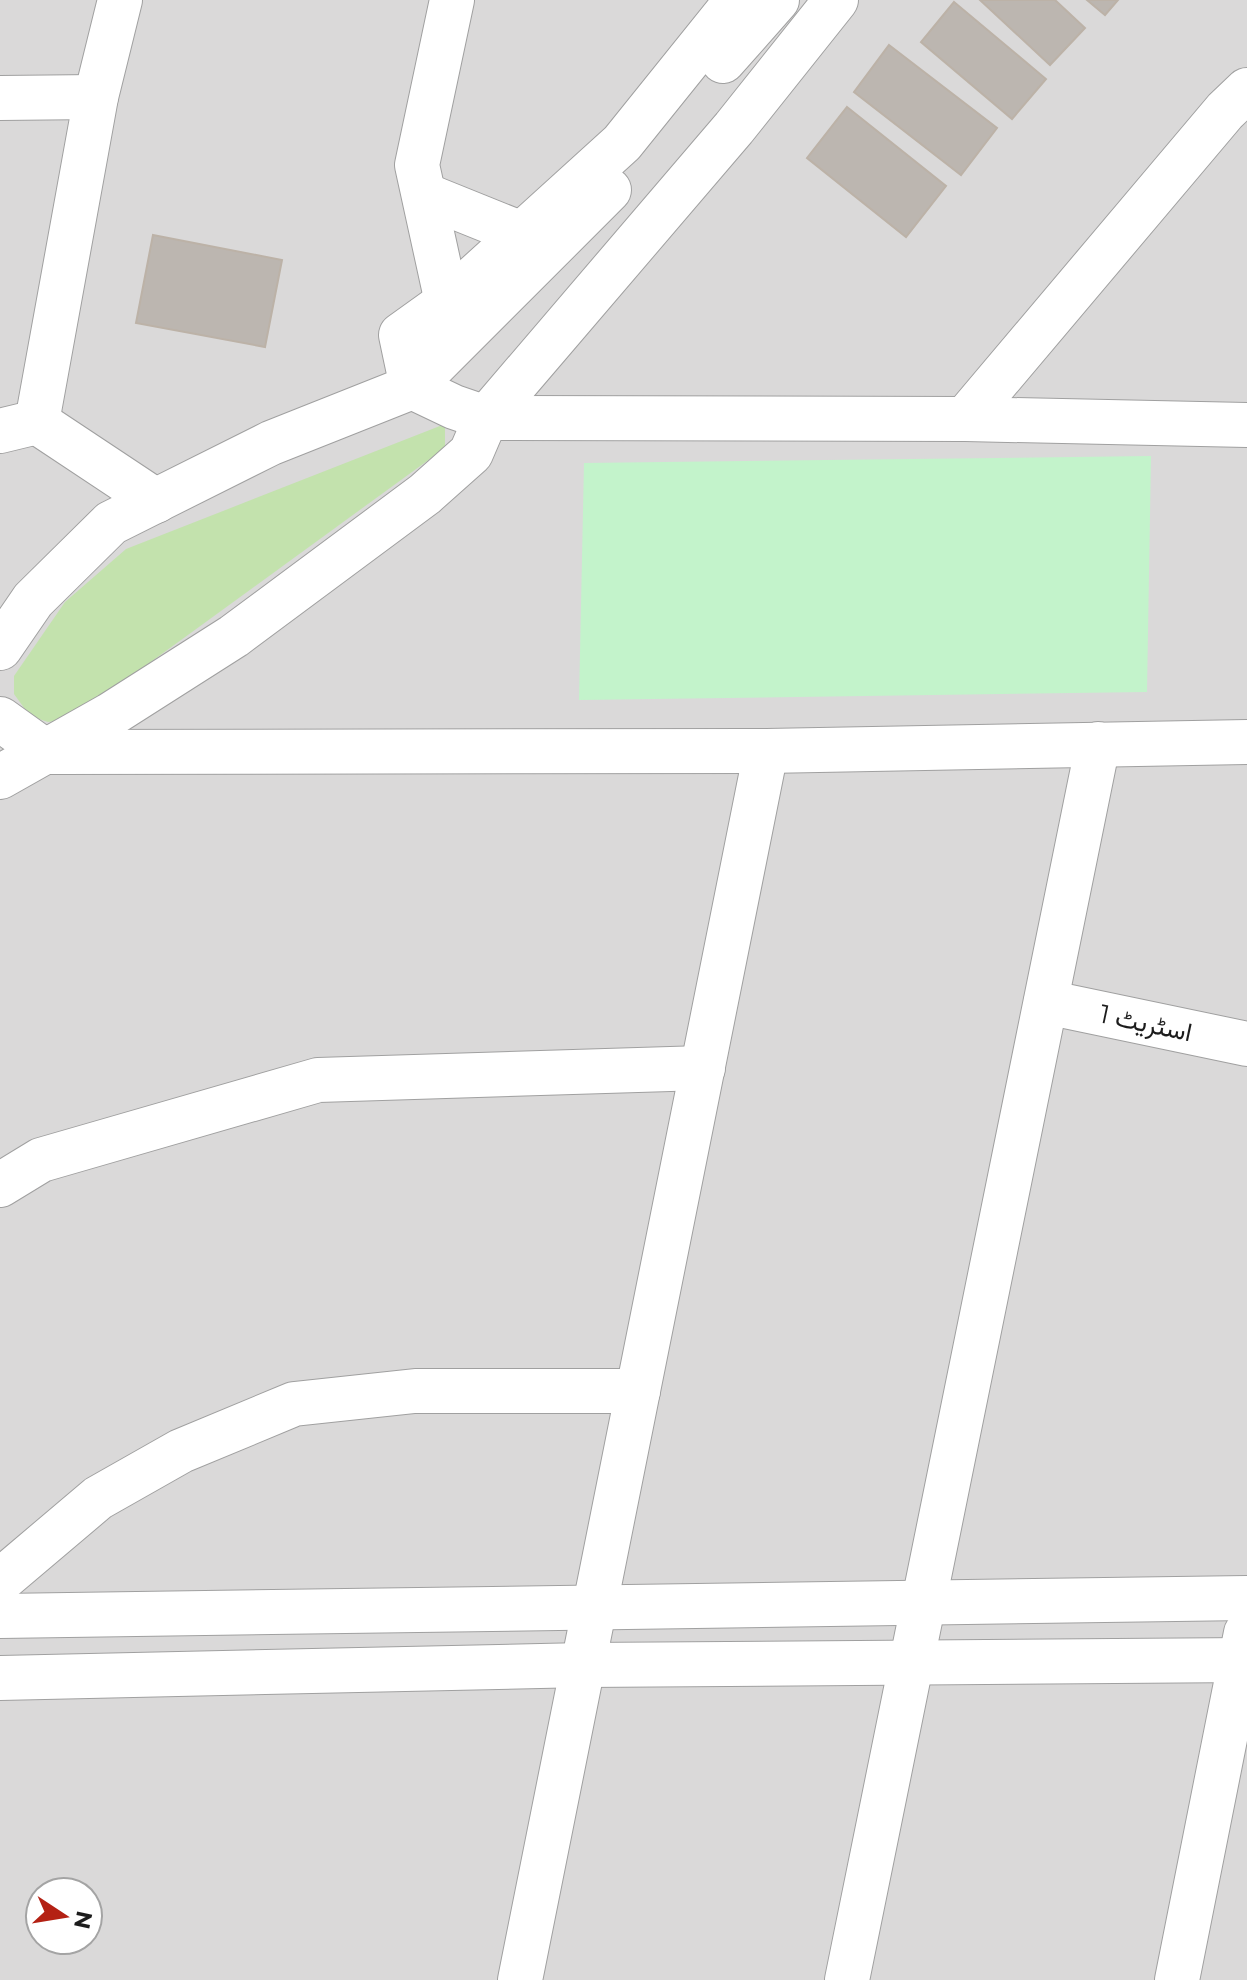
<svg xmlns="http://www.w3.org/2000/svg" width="1247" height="1980" font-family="Montserrat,Vazirmatn,sans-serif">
	<rect width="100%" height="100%" fill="#eceae3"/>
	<path fill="#dad9d9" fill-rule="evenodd" d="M0 0H1247V1980H0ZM40 1892H88V1940H40Z"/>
	<polygon fill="#c3e2ad" points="445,424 445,448 115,688 62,720 48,722 30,716 14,694 14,676 65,602 126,549"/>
	<polygon fill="#c3f3cb" points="1151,456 1147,692 579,700 584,463"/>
	<g fill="#bcb6b0" stroke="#bcb2a7" stroke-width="2">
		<polygon points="980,0 1055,0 1085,28 1050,65"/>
		<polygon points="1087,0 1118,0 1105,15"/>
		<polygon points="954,2 1046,79 1012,119 921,42"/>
		<polygon points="889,45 997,128 961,175 854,92"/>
		<polygon points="847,107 946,186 906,237 807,158"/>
		<polygon points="153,235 282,260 265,347 136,323"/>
	</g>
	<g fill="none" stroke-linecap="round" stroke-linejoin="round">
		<g stroke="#a0a0a0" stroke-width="46">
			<g id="minor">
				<polyline points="737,0 622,143 447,302 401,335 412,387 454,407 486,418 965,419 1247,425"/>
				<polyline points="723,61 777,0"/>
				<polyline points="0,98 96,97"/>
				<polyline points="425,195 522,234"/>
				<polyline points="447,302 417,165 452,0"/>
				<polyline points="965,419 1225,111 1247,90"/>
				<polyline points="37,422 156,501"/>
				<polyline points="0,431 37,422 96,97 120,0"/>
				<polyline points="0,648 33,600 111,523 271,443 412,387 609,190"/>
				<polyline points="0,719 46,752 766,751 1247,742"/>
				<polyline points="0,777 110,715 234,636 425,494 471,453 486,418 734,128 836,0"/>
				<polyline points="1046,1002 1247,1044"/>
				<polyline points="0,1185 41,1160 318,1080 703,1068"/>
				<polyline points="0,1581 98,1498 181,1451 294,1404 415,1391 638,1391"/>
				<polyline points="0,1616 1247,1598"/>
				<polyline points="0,1678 584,1665 1247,1660"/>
				<polyline points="520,1980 766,751"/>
				<polyline points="847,1980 1098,744"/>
				<polyline points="1177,1980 1246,1633"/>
			</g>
		</g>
		<use href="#minor" stroke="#fff" stroke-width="44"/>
	</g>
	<g text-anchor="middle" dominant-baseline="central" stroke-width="6" stroke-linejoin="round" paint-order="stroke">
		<g font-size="26" fill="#1c1c1c" stroke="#fff">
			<text transform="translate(1146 1023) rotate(12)">اسٹریٹ 1</text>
		</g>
	</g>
	<g transform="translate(64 1916) rotate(102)"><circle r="38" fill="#ffffff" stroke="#a4a4a4" stroke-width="2"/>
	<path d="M0-6L14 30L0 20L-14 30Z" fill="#b42114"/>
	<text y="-12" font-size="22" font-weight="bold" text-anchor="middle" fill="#1c1c1c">N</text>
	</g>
</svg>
